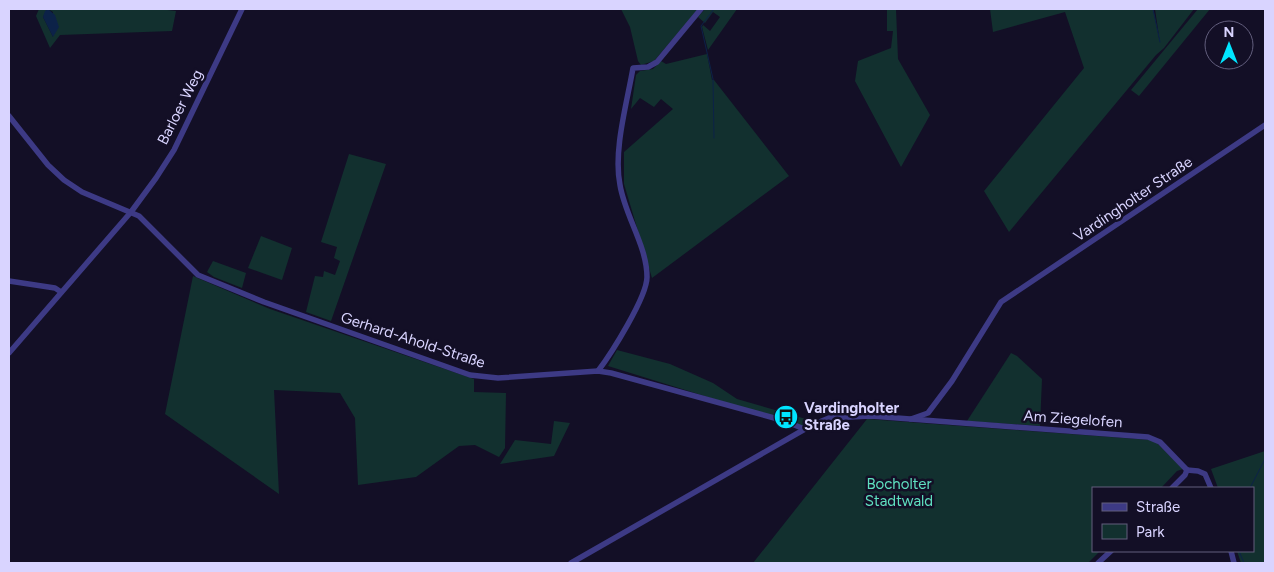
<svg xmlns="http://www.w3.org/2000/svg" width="1274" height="572" font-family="Figtree,sans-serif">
	<rect width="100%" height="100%" fill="#130f26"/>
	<g fill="#12302f">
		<polygon points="39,9 47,9 43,17 53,37 53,12 48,9 159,9 176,11 172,31 60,35 50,48 36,16"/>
		<polygon points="621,9 698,9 654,61 641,65 638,61 630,27"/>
		<polygon points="705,9 737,9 708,50 702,27 703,25 710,31 720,17 713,12 705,23 698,17"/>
		<polygon points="887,9 896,9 898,59 930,115 901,167 855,81 858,61 891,48 893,31 887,31"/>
		<polygon points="990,9 1153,9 1160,43 1155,9 1194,9 1164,48 1156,55 1009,232 984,191 1084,68 1065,12 993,32"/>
		<polygon points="1198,9 1210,9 1139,96 1131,90"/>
		<polygon points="707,54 712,80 714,80 789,176 652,278 624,184 624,152 673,109 661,99 654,107 640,98 631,109 636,75 640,71 653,69 661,61 666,64"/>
		<polygon points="349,154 386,164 331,321 306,312 315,276 323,277 324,271 335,275 340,261 334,258 337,247 321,242"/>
		<polygon points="261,236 292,248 282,280 248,268"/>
		<polygon points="213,261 246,273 242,288 214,277 207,272"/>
		<polygon points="193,276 270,309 474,379 474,392 506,393 505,448 499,457 475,445 459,446 416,477 358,485 355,418 340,393 274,390 279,494 165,414"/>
		<polygon points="617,350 670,364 713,383 737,399 806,419 806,423 801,426 608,366"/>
		<polygon points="1011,353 1017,356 1042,379 1040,426 967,421"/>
		<polygon points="867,419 1151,440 1157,443 1183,469 1177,471 1161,488 1093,488 1093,551 1100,551 1088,563 753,563"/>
		<polygon points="554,421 570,423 554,456 500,464 515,440 551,444"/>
		<polygon points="1265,451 1265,563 1241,563 1237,551 1253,551 1253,488 1218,488 1211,469"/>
	</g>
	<polygon fill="#0c2248" points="48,9 55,15 59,27 53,37 43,17 45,11"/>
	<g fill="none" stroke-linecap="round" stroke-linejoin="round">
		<g stroke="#0c2248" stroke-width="1">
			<polyline points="1153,9 1160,42"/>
			<polyline points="714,138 713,79 701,26 714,9"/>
			<polyline points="1250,488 1265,459"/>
			<polyline points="1239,551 1244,563"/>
		</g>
		<g stroke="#3d3a85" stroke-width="5.5">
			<polyline points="9,116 48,165 64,180 82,192 139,216 198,275 264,302 470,375 498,378 598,371 611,373 785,421 804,429"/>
			<polyline points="9,281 55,288 61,292"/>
			<polyline points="9,353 131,212 156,178 174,150 242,9"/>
			<path d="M598 371C611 354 647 297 647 277 647 246 625 216 620 185 613 151 627 103 633 68L648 67 657 62 701 9"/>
			<polyline points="911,419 928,413 952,381 1001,302 1265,125"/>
			<polyline points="1187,470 1198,471 1205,474 1211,488"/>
			<polyline points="1172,488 1185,475 1187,470"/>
			<polyline points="1231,551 1234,563"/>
			<polyline points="571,563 812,425 829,418 871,416 1148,437 1160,442 1187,470"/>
			<polyline points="1098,563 1111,551"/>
		</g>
	</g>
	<defs>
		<g id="bus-disc" transform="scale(1.25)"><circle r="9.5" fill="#00e5ff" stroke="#130f26"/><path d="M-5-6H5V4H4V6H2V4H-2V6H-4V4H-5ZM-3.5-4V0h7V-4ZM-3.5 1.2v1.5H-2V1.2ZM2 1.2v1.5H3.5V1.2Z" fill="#111"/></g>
	</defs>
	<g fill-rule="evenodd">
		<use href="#bus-disc" x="786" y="417"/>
	</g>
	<g text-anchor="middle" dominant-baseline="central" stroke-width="5" stroke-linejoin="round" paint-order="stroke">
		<g font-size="15" fill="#d9d4ff" stroke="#130f26">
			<text transform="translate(180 107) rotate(-63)">Barloer Weg</text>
			<text transform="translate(1133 199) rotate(-34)">Vardingholter Straße</text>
			<text transform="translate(413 340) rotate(18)">Gerhard-Ahold-Straße</text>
			<text transform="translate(1073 419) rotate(4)">Am Ziegelofen</text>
		</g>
		<g font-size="15" font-weight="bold" fill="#d9d4ff" stroke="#130f26" text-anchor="start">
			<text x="804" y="408">Vardingholter<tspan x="804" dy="17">Straße</tspan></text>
		</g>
		<g font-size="15" fill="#5fe0c0" stroke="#130f26">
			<text x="899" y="484">Bocholter<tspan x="899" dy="17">Stadtwald</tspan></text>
		</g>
	</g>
	<rect width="1274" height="572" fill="none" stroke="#d9d4ff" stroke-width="20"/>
	<rect x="1092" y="487" width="162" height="65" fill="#130f26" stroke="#625e7d"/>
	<rect x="1102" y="503" width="25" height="8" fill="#3d3a85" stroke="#625e7d"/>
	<text x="1136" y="512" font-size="15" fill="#d9d4ff">Straße</text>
	<rect x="1102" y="524" width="25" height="15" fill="#12302f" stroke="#625e7d"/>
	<text x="1136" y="537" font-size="15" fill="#d9d4ff">Park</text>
	<g transform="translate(1229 45)"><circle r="24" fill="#130f26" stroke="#625e7d"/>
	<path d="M0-4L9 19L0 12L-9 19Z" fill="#00e5ff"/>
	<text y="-8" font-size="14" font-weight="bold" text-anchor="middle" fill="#d9d4ff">N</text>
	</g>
</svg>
